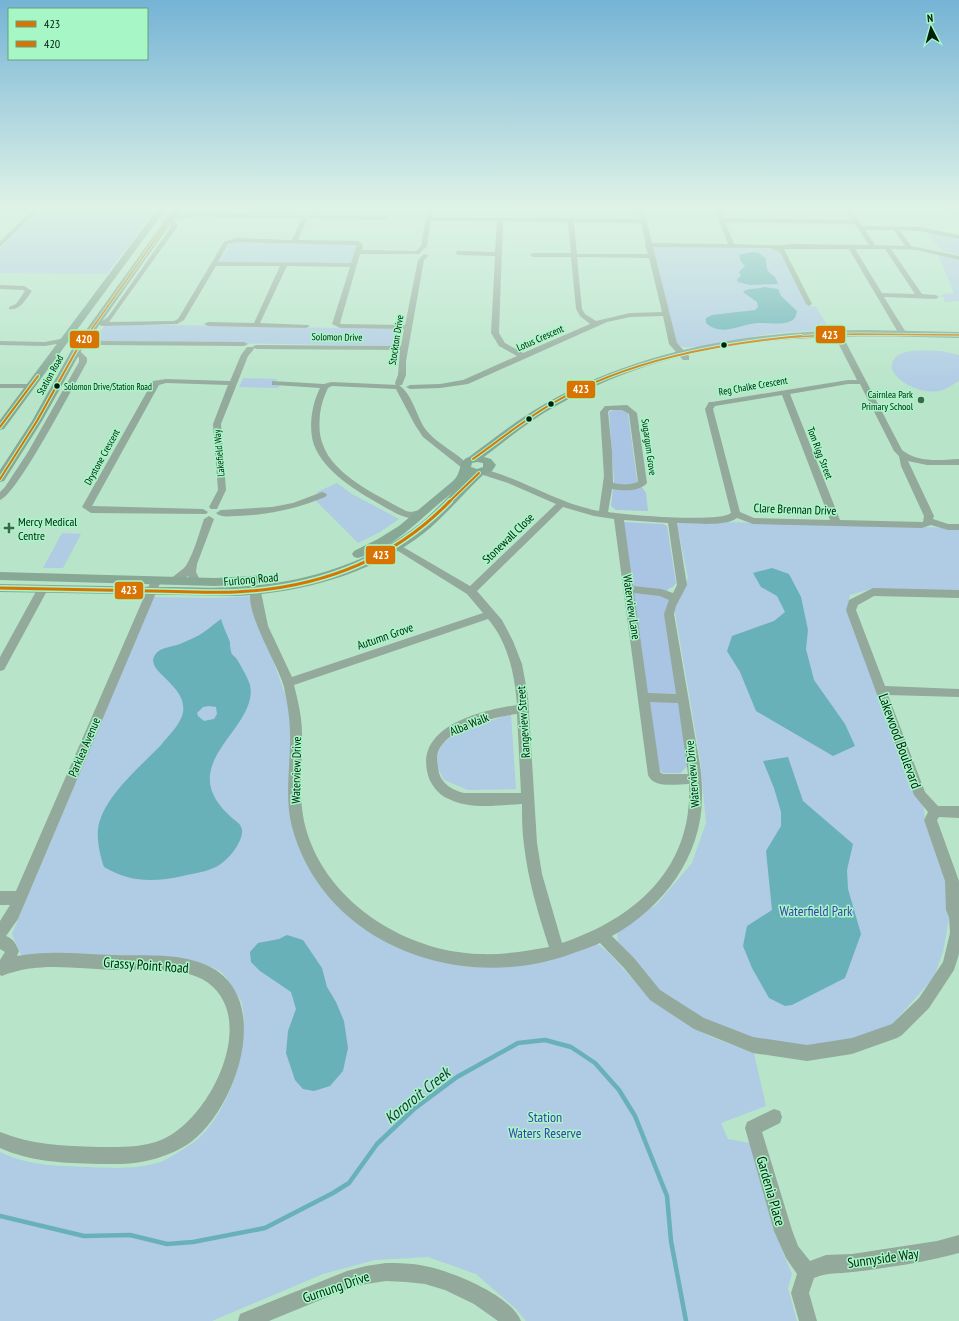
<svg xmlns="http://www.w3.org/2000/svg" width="959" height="1321" font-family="'PT Sans Narrow',sans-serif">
	<rect width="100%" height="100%" fill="#b8e5c9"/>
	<g fill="#b0cbe4">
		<polygon points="41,208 155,209 107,274 0,273 0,249"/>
		<polygon points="926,231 959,239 959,255 941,250"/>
		<polygon points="231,242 236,242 358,245 351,264 219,262"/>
		<path d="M652 246 770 247 781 251 807 305 816 307 830 330C807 331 784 332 762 335 744 338 690 353 676 345Z"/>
		<polygon points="938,255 959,260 959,301 944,302 944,297 940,297 943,294 954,293"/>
		<polygon points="106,324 402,329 399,346 94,341"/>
		<path d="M941 351 959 355V381C953 384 948 388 942 390 926 396 898 384 892 369 890 346 925 351 941 351Z"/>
		<polygon points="243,378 277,379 275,384 280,385 278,388 239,387"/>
		<polygon points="337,483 352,494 399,519 380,532 358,543 316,501 317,492"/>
		<polygon points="685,521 959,528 959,591 871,589 850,595 847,609 912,787 924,808 925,823 943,871 951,907 943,952 934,977 891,1026 850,1042 799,1046 755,1038 707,1022 662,993 618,942 616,927 656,905 692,863 706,823 700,759 674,607 688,578 677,524"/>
		<polygon points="62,533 81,534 63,568 43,568"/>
		<path d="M255 596 270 652 285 694 292 724 297 812 325 877 346 908 436 960 470 967 521 962 596 943 607 951 650 998 709 1036 754 1053 766 1106 721 1123 728 1139 750 1143 784 1255 792 1274 788 1288 797 1321H526L516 1309 476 1274 428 1257 375 1260 323 1274 212 1321H0V1152C26 1165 56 1166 85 1167 111 1168 139 1170 163 1161 170 1158 197 1141 201 1136 231 1105 250 1047 242 1004 241 1000 237 995 235 991 231 985 225 974 218 970 209 965 197 963 186 961L21 955 12 934 152 597 215 598Z"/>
		<polygon points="511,714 516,789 468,790 444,780 435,762 442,744 457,732"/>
	</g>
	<g fill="#aac5e4">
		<polygon points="618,408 628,413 637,480 646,493 648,511 616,510 611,506 614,480 609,412"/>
		<polygon points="624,522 663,524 667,526 676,583 673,587 668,589 687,766 681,773 663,773 658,768"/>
	</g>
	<g fill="#68b1b8" fill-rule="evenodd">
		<path d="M752 252 759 253 766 259C765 277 776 272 778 284L750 285 738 282 737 279 741 276 739 272 745 266 741 262 739 255Z"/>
		<path d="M764 287 778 289 781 296 797 311C796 315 795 320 791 321 782 325 770 323 760 323 741 323 723 338 706 323V318L712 315 755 310 758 307 757 302 743 292C747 288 758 289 764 287Z"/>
		<polygon points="772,568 789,574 801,597 808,630 806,649 814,680 845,724 855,746 833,756 756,711 740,672 727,651 732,636 774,621 785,612 777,596 761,587 753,573"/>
		<path d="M221 619C223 627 227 634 230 642 230 645 230 648 231 651 231 654 234 656 236 658 241 666 247 676 250 685 257 716 213 744 210 775 208 792 219 806 231 817 235 821 241 823 242 830 243 837 237 847 233 852 218 871 205 871 183 876 154 882 131 883 104 867 100 855 97 842 98 829 102 798 140 767 161 745 168 736 178 727 182 716 192 686 143 672 155 655 160 647 172 647 180 644 188 640 197 637 204 632 210 628 215 623 221 619ZM209 706 216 707 217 714 214 719 204 721 198 716 197 713 203 707Z"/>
		<polygon points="788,757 803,801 853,844 847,870 848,889 861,934 845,978 792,1005 785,1006 769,998 752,968 743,946 747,926 772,910 766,851 781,826 781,812 774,788 763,761"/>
		<polygon points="287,935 303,940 322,968 327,987 336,1002 344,1021 348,1048 343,1071 330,1086 314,1091 303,1089 295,1080 286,1053 288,1031 296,1009 291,992 260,971 251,962 250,952 258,943 279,939"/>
	</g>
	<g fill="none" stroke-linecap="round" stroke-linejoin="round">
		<polyline stroke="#68b1b8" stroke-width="4.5" points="0,1216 84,1236 130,1235 167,1244 193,1242 265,1228 333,1193 349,1183 377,1144 414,1109 457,1077 518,1043 545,1040 571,1047 595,1063 619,1090 635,1116 667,1196 671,1241 686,1321"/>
		<g fill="#93a99b" fill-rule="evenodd">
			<polygon points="36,206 42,206 0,247 0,242 29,213 0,213 0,209 32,209"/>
			<path d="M428 206H434L432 217 640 219 637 206H643L652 243 728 244 713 206H719L724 218 852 220 843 206H849L862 226 920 227 959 235V239L920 231 900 230 911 246 959 256V260L917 250 891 249 922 294 936 295 939 297 936 299 884 297 907 334 903 336 899 334 849 249H784L812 304 809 306 806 304 780 252 770 248 653 247 677 343 689 356V360H683L669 344 663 316 630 317 607 322 468 384 440 388 410 389 406 387 410 385 440 384 463 380 517 356 499 346 491 333 495 256 458 255 455 253 458 251 495 252 497 221H431L427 246 419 254H360L340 323 341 324 405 325 418 260 424 254 429 255 424 260 406 361V375L402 385H396L395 383 398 375 400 350 256 349 252 347 256 345 401 346 404 329 340 328 332 324 350 267 287 266 260 323 308 325 310 326 306 328 208 326 204 324 208 322 254 323 280 266H216L184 320 177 324 102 326 98 324 108 317 171 227V225L166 220 168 218 189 213 300 215 307 219 298 240 359 241 363 245 362 250 416 251 421 246ZM189 217 302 218 292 240 236 238 224 242 178 319 174 321 109 322 177 227V224L173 220ZM503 221 568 222 571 253H533L530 255 533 257H571L576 309 580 316 590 324 523 353 505 343 499 333ZM574 222 641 223 646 244 645 245 648 254H577ZM725 222 855 224 869 245 791 244C774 247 752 244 734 244ZM865 230H894L905 246 875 245ZM236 242 357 245 351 263 218 262 228 244ZM855 249H885L915 294 882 293ZM577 257 649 258 662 312 630 313 596 321 585 314 582 309Z"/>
			<polygon points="930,206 941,206 959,210 959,214"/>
			<polygon points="310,215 385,216 388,218 385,220 308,218 307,217"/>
			<path d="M0 285 24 286 32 291C26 299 20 311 9 309V307L16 304 25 291 23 290 0 289Z"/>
			<path d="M834 331H837L841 333 902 450C918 463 939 460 959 459V465H927L908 461 934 516 933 519 948 524H959V530H948L931 525 922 528 753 524 737 518C726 527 692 523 677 523L687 585 676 606 674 614C680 649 686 684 692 719 696 745 703 771 702 797 702 856 663 908 612 936L634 958 660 990 704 1018 753 1037 807 1045 852 1038 892 1024 919 998 943 962 950 933 949 917 946 910 945 881 924 820 928 812 914 795 846 610 849 600 873 588 959 590V598L874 596 858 605 856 610 885 686 959 689V697L888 695 925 792 938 806H959V818L939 817 937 820 959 881V954L954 970 929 1008 902 1035 897 1038 852 1054 807 1061 753 1053 694 1029 650 1000 624 968 600 943C589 948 578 951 568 955 460 993 324 945 292 827 284 796 291 764 290 733 290 718 287 702 284 687 279 665 241 608 252 587H260L268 626 292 677 483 613 467 594 390 546 395 543 398 544 470 586 556 504 508 483 480 474 479 472 483 469C523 479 558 504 599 511L604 476 600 412 605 406H608L627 405 637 413 647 483C639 492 623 491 612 489L608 512C627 515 719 523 731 513L705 409 709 402H712L848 380H857L833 333ZM848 384H860L894 451 899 456 901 466 924 516 923 522 840 520 790 394ZM782 395 830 520 754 518 740 512 713 409 715 406ZM610 410H622L629 414 638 482C630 485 622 485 613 483L612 451 608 412ZM563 507 594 516 614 519 648 775C654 789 677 784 689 784 693 868 636 918 562 943L542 874 537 843 528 696 522 664 513 641 502 620 477 591ZM624 520 668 523 677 585 673 593 661 589 633 586ZM634 593 660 596 669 600 664 614 676 694 648 693ZM488 619C508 642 515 676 517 705 483 710 418 725 427 771 429 783 438 795 449 799 471 810 498 805 522 804 522 818 522 831 524 845 528 880 538 913 549 947 526 951 503 955 480 954 403 952 321 899 304 821 298 792 303 762 302 733 302 717 298 701 294 685ZM650 702 678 703 688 774H663L660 772ZM517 714 521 793H464C454 791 442 784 439 773 438 768 437 762 437 757 440 729 495 717 517 714Z"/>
			<polygon points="65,338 69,340 68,342 45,346 0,345 0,341 45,342"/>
			<path d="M101 341 244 342 248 344 244 346 101 345 79 350 87 358V362C75 383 17 495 0 500V492L5 487 28 452 79 362V358L72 351 75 346 83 343Z"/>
			<polygon points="247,347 253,347 254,349 248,356 221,424 226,490 217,509 211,509 209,507 218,490 213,424 228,385 166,383 159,385 92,506 203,509 208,512 206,514 91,513 82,507 153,381 166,379 230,381 241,355"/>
			<path d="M272 381 324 384 331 382 399 385C413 395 416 416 426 430 438 445 457 452 469 466L468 468H462L423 437 415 425 396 389 332 386 328 388C324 396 321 405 320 414 319 425 319 435 323 445 334 476 379 496 406 511L411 512 424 509 429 512 427 514C422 515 415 518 409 518 399 516 390 510 381 505 357 491 325 473 314 445 308 427 312 404 320 388L275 385H272Z"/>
			<polygon points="0,384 30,384 34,386 30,388 0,388"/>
			<path d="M322 492 325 493 327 495 325 497C296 509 268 515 237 516 231 516 221 518 216 513L221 510 272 507 293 503Z"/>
			<path d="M209 516 214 519 197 564 196 572 201 582 196 585 192 584 188 576 178 583H170L169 581C174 574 183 571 187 564 195 550 199 533 204 519Z"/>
			<path d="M156 578 161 581 18 919 6 936C14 939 16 944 19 951L17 956C50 950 81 954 114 955 146 956 185 952 214 969 274 1005 233 1117 185 1146 173 1153 160 1158 146 1161 130 1165 114 1164 98 1164 64 1163 31 1162 0 1148V1132C32 1145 64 1146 98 1147 119 1147 141 1148 161 1140 211 1120 263 1013 202 979 180 967 141 970 115 970 77 969 38 961 2 976L0 975V960L5 952 0 949V921L10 905H0V891H16L151 581Z"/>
			<polygon points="43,585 47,586 48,589 4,670 0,671 0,657 39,586"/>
			<path d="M774 1109 780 1111 782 1117 780 1123 762 1132 792 1230 798 1246 810 1261 826 1255 852 1254 937 1241 959 1235V1253C925 1262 888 1268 853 1272 837 1274 829 1272 814 1278L809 1293 817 1321H799L791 1293 797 1274 786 1258 774 1231 745 1128 747 1122Z"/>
			<path d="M386 1263C399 1263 412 1263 425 1266 451 1271 511 1295 521 1321H498L474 1304 445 1290 425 1284 406 1282 386 1281 366 1284 347 1289 269 1321H238L240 1314 347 1271 366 1266Z"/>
		</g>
		<g fill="#86a895" fill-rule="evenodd">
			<polygon points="160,206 168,206 4,429 0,430 0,420"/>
			<polygon points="175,206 183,206 81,351 42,421 4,481 0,482 0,470 32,421 71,351"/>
			<path d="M868 330 959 332V338C815 334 686 333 556 406 530 420 508 439 484 457L491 459 496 465 492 471 483 475C463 494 445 516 424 533 372 574 301 593 235 596L0 592V584C53 585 107 586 160 587 189 587 219 589 248 586 306 582 367 563 414 528 428 518 440 505 452 493 422 516 396 548 358 558L354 557 352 554 354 551 378 539 399 526 453 481C463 472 457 461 469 457 493 439 517 420 543 405 642 348 756 330 868 330ZM477 462 483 463V467L477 469 471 467 472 463Z"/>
			<polygon points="0,572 215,578 269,575 274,576 275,579 274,582 269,583 215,586 0,580"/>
		</g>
		<g stroke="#a6f7c5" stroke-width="3">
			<polyline id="bus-1-far2" points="790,337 854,334 959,335"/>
		</g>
		<g stroke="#a6f7c5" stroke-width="4">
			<g id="bus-1-far1">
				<path d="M473 459C500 440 525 419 553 403 629 360 715 344 801 336"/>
				<polyline points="449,502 479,473"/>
			</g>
		</g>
		<g stroke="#a6f7c5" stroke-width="6">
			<path id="bus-1" d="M0 588C50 589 101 590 151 591 179 591 208 593 236 592 319 588 392 561 450 501"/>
		</g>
		<g stroke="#a6f7c5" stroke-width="3">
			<polyline id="bus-2-far1" points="86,337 179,206"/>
		</g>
		<g stroke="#a6f7c5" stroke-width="4">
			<g id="bus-2">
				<polyline points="0,427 38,376"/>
				<polyline points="0,479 37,421 76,351 87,336"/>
			</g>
		</g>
		<use href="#bus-1-far2" stroke="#d97302" stroke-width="1.5"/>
		<use href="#bus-1-far1" stroke="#d97302" stroke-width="2"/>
		<use href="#bus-1" stroke="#d97302" stroke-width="3"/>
		<use href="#bus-2-far1" stroke="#d97302" stroke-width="1.5"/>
		<use href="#bus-2" stroke="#d97302" stroke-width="2"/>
	</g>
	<linearGradient id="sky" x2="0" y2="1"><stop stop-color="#75b3d5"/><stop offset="0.53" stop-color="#dff3e7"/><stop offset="1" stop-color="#dff3e7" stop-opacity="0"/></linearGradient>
	<rect width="959" height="391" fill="url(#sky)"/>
	<g fill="#00200e" stroke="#a6f7c5" stroke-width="1.5">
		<circle cx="724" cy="345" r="3.5"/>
		<circle cx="57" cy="386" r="3.5"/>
		<circle cx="551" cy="404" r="3.5"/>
		<circle cx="529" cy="419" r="3.5"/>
	</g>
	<g fill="#40654f" stroke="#a6f7c5" stroke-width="1.5">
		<circle cx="921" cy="400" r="4"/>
		<path d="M7 522h4v4h4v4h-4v4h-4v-4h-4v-4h4z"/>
	</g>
	<g text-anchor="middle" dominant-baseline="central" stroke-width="3" stroke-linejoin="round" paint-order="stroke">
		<g font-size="9" fill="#00200e" stroke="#a6f7c5" text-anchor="start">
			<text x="64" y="386">Solomon Drive/Station Road</text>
		</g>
		<g font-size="10" fill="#00200e" stroke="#a6f7c5">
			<text transform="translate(337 337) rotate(1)">Solomon Drive</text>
			<text transform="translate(540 338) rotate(-24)">Lotus Crescent</text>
			<text transform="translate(396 340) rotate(-81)">Stockton Drive</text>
			<text transform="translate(50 375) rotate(-61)">Station Road</text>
			<text transform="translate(753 386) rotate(-10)">Reg Chalke Crescent</text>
			<text transform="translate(649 447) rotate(82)">Sugargum Grove</text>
			<text transform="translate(219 453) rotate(-95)">Lakefield Way</text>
			<text transform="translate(820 453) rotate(69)">Tom Rigg Street</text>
			<text transform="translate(102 457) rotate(-61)">Drystone Crescent</text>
		</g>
		<g font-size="10" fill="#00200e" stroke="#a6f7c5" text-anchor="end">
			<text x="913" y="394">Cairnlea Park<tspan x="913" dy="12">Primary School</tspan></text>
		</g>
		<g font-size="12" fill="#00200e" stroke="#a6f7c5">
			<text transform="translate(795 509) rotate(2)">Clare Brennan Drive</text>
			<text transform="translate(508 538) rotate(-44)">Stonewall Close</text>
			<text transform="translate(251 579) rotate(-5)">Furlong Road</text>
			<text transform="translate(632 607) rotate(82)">Waterview Lane</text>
			<text transform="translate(385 636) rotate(-19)">Autumn Grove</text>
			<text transform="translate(523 722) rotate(-94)">Rangeview Street</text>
			<text transform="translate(469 724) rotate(-22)">Alba Walk</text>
			<text transform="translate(84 747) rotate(-67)">Parklea Avenue</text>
			<text transform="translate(296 770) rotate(-89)">Waterview Drive</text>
			<text transform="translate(692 774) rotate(-95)">Waterview Drive</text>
		</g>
		<g font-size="12" fill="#00200e" stroke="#a6f7c5" text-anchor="start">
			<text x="18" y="521">Mercy Medical<tspan x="18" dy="14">Centre</tspan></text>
		</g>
		<g font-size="14" fill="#00200e" stroke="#a6f7c5">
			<text transform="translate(900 741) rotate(70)">Lakewood Boulevard</text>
			<text transform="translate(146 965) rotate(4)">Grassy Point Road</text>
			<text transform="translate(771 1191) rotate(74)">Gardenia Place</text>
			<text transform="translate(883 1258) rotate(-8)">Sunnyside Way</text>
			<text transform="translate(336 1287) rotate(-19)">Gurnung Drive</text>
		</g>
		<g font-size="14" fill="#3e3daf" stroke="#a6f7c5">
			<text x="816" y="911">Waterfield Park</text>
			<text x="545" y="1117">Station<tspan x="545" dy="16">Waters Reserve</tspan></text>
		</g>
		<g font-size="16" font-style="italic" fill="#1b363d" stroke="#a6f7c5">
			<text transform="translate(417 1095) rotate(-39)">Kororoit Creek</text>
		</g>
	</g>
	<g stroke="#a6f7c5" stroke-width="1.5">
		<rect x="815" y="325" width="31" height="19" rx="4" fill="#d97302"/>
		<rect x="69" y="330" width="31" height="19" rx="4" fill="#d97302"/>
		<rect x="566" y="380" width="30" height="19" rx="4" fill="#d97302"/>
		<rect x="365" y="545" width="31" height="20" rx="4" fill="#d97302"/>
		<rect x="114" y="581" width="30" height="19" rx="4" fill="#d97302"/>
	</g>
	<g font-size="11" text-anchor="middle" font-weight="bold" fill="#fff">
		<text x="830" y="339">423</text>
		<text x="84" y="343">420</text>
		<text x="581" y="393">423</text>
		<text x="381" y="559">423</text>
		<text x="129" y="594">423</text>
	</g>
	<rect x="8" y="8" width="140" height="52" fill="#a6f7c5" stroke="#64a17c"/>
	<rect x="16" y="21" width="20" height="6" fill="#d97302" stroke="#64a17c"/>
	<text x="44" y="28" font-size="12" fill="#00200e">423</text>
	<rect x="16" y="41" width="20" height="6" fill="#d97302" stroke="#64a17c"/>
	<text x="44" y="48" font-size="12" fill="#00200e">420</text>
	<g transform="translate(931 28) rotate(354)" stroke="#a6f7c5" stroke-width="3" paint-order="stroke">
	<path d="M0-3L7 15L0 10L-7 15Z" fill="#00200e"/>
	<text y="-6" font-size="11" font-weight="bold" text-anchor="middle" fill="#00200e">N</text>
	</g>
</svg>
